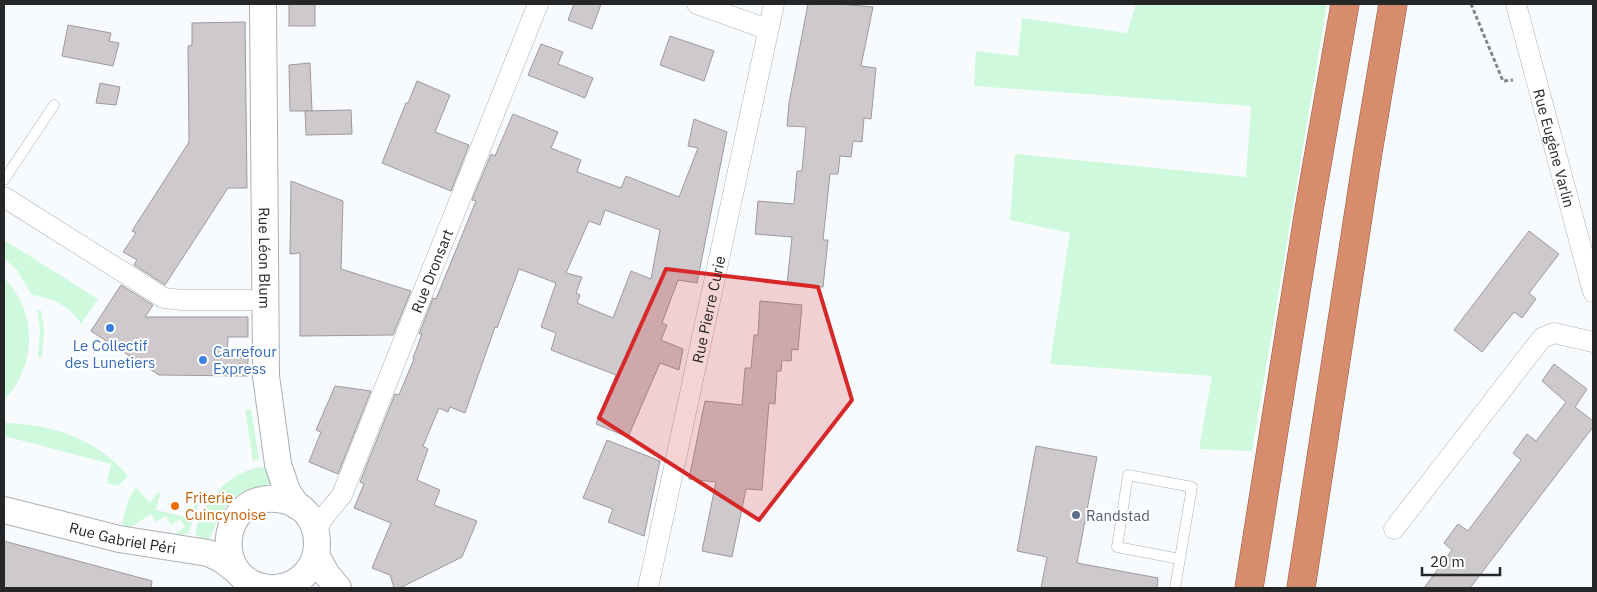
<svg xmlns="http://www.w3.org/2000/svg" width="1597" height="592" font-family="'IBM Plex Sans',sans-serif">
	<rect width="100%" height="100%" fill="#f8fbfe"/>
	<g fill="#cff9dc">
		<polygon points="1136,4 1327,4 1252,451 1199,449 1212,376 1050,364 1070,233 1010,220 1015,154 1246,177 1251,106 974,86 976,51 1018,56 1022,18 1127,33"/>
		<path d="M4 240 98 299 81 324C71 306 52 298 32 295L17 270 4 258Z"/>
		<path d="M4 278C38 312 37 366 4 400Z"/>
		<polygon points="41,310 44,329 42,357 38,357 40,329 37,311"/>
		<polygon points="251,409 259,459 253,461 245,410"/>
		<path d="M4 423C52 424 95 438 128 476L118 486 107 483 111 464 4 436Z"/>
		<path d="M261 467 271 469 272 480 270 484 249 489 235 497 227 504 219 517 210 538 198 541 199 536 195 535C201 503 228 472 261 467Z"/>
		<polygon points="136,487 150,503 158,492 160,494 156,510 191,518 195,502 199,503 188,534 184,533 183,539 170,537 185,527 180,519 171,525 166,516 156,522 151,514 126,530 122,524 129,498"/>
	</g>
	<g fill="#cdc9cd" stroke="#9d999d" fill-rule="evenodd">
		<rect x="289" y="4" width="26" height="22"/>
		<polygon points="574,4 601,4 592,29 568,20"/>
		<polygon points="808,4 840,4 873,7 861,66 876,68 871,119 864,118 862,142 853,141 851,157 840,156 838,174 830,174 823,240 828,240 823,287 787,284 792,237 755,234 758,201 794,204 797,171 802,171 806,127 787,126 789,103"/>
		<polygon points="245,22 247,188 228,188 165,285 134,265 137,260 123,252 136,233 132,231 189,142 188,46 192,45 192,23"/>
		<polygon points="68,25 111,33 109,41 119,43 113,66 62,56"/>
		<polygon points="670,36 714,51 704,81 660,65"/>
		<polygon points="541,44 563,52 558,64 593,78 585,98 528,75"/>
		<polygon points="310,63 312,111 290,111 289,65"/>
		<polygon points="417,81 450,95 435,132 469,145 451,191 382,163 406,103 408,103"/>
		<polygon points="100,83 120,87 116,105 96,103"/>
		<polygon points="351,110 352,134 306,135 305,111"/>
		<path d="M513 114 558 132 551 148 581 160 577 172 621 188 626 176 679 197 698 148 688 146 694 119 727 132 697 283 678 280 662 323 667 325 661 340 683 349 679 370 660 363 628 437 596 424 616 375 551 350 556 333 541 327 556 283 519 269 497 328 495 327 465 413 450 407 448 412 439 408 423 446 428 449 417 480 440 490 434 505 477 521 462 557 400 588H394L390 575 372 568 391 523 354 508 364 484 360 482 395 394 399 395 414 359 413 358 422 334H419L433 298 436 299 476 201 472 200 491 154 495 156ZM605 210 660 230 651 279 631 271 613 318 577 303 580 295 576 293 582 277 566 273 589 221 600 225Z"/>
		<polygon points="291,181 343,201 341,269 411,291 393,335 300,336 300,253 290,254"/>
		<polygon points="1529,231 1559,254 1529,293 1536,299 1522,318 1514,312 1482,352 1454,330"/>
		<polygon points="121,285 153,305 145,317 248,317 248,337 228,337 227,355 248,358 248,376 159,375 91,331"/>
		<polygon points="760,301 802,305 798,350 792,349 791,361 782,360 781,371 777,371 775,404 769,403 762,490 746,489 732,557 702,551 716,482 689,479 705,401 742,405 745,368 751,368 754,335 758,335"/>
		<polygon points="1554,364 1587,389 1575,407 1593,421 1593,427 1470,588 1424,588 1452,550 1444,543 1458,524 1468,531 1521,460 1513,453 1527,434 1536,441 1566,402 1542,381"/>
		<polygon points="335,386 371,391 338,474 309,462 321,432 316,430"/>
		<polygon points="607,440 660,461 644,536 608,522 613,509 583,498"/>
		<polygon points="1036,446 1097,457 1077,563 1158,578 1157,588 1041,588 1047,557 1017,551"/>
		<polygon points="4,541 152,581 151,588 4,588"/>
	</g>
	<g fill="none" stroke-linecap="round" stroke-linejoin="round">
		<g stroke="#abafb3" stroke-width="11">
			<g id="service">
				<polyline points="4,180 54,105"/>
				<polyline points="1175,588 1192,487 1128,475 1117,547 1180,559"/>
			</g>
		</g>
		<g stroke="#abafb3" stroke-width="21">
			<g id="minor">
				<polyline points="697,4 767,29"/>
				<path id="s1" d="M1516 4 1593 292"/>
				<polyline points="4,197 164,298 182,300 265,300"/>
				<polyline points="1394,529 1542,338 1554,333 1593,342"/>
				<path id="s2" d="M316 531 323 518 342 495 538 4"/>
				<path id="s3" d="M648 588 774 4"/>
			</g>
		</g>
		<g stroke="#abafb3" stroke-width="28">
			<g id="tertiary">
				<path id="s4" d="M263 4 266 376 278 464 287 491 297 506"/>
				<path id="s5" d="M4 510 119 539 208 553 221 559 238 572"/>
				<polyline points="316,555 327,575 338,588"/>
				<path d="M269 588C210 582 218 494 277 499 330 503 331 582 276 588"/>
			</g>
		</g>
		<g stroke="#92563e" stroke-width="29">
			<g id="trunk">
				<polyline points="1249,588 1309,210 1345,4"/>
				<polyline points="1301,588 1368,152 1393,4"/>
			</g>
		</g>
		<polyline stroke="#838688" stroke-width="3" stroke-dasharray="4 2.5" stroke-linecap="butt" points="1471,4 1503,81 1513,80"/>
		<use href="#service" stroke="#fff" stroke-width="10"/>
		<use href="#minor" stroke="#fff" stroke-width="20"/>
		<use href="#tertiary" stroke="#fff" stroke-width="26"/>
		<use href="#trunk" stroke="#d78c6e" stroke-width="28"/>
	</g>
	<path fill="#d62828" fill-opacity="0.2" stroke="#d62828" stroke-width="4" stroke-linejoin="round" d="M666 269 818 287 852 400 759 520 599 418Z"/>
	<g fill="#3f7fe0" stroke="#fff" stroke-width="2">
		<circle cx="110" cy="328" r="5"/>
		<circle cx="203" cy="360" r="5"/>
	</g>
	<circle fill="#e8710a" stroke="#fff" stroke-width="2" cx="175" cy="506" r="5"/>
	<circle fill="#5c6f8a" stroke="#fff" stroke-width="2" cx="1076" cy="515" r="5"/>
	<g text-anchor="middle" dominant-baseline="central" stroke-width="4" stroke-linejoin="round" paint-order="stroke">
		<g font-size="15" fill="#242627" stroke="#fff">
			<text stroke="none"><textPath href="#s1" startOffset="149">Rue Eugène Varlin</textPath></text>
			<text stroke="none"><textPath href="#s4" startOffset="254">Rue Léon Blum</textPath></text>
			<text stroke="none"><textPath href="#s2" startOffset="286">Rue Dronsart</textPath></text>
			<text stroke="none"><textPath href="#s3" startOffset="285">Rue Pierre Curie</textPath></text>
			<text stroke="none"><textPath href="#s5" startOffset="122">Rue Gabriel Péri</textPath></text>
		</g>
		<g font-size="15" fill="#366cbe" stroke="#fff">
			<text x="110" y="345">Le Collectif<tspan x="110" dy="17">des Lunetiers</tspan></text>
			<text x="213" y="351" text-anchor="start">Carrefour<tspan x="213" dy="17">Express</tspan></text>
		</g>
		<g font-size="15" fill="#c56008" stroke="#fff" text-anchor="start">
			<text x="185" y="497">Friterie<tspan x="185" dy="17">Cuincynoise</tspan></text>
		</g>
		<g font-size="15" fill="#4e5e75" stroke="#fff" text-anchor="start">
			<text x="1086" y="515">Randstad</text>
		</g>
	</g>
	<rect width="1597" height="592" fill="none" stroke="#242627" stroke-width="10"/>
	<path d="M1422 567v8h78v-8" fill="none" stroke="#242627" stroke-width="2.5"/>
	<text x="1430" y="567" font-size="15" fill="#242627" stroke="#ffffff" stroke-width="4" paint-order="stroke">20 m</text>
</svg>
